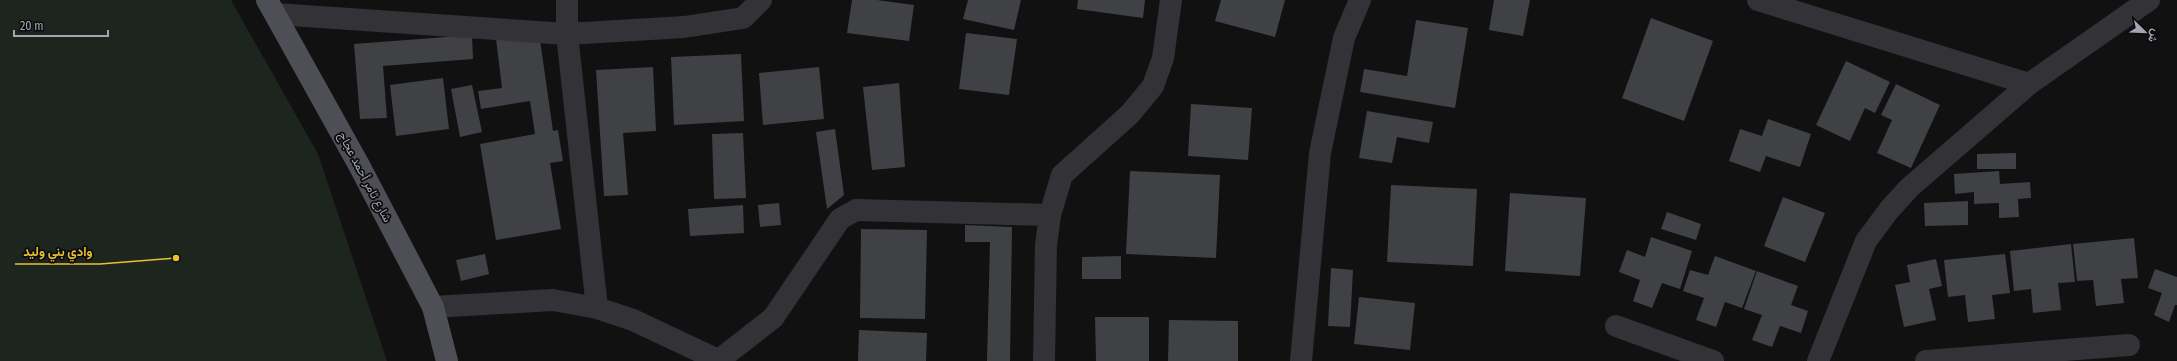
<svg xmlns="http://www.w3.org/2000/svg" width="2177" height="361" font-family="'Fira Sans Condensed',Vazirmatn,sans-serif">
	<rect width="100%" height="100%" fill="#111112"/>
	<polygon fill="#1d251f" points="0,0 231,0 318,154 387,361 0,361"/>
	<g fill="#404145">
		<polygon points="852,0 877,0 914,5 909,41 847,33"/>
		<polygon points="968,0 1021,0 1014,30 963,19"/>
		<polygon points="1078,0 1145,0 1143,18 1077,9"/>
		<polygon points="1221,0 1285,0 1275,37 1215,21"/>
		<polygon points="1494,0 1530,0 1523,36 1489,30"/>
		<polygon points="1651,18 1713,41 1684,121 1622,98"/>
		<polygon points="1416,20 1468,28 1455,108 1360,92 1364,69 1407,76"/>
		<polygon points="966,33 1017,39 1009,95 959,89"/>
		<polygon points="472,35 473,59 383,66 387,118 360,119 354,44"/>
		<polygon points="496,39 540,40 553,131 558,130 563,161 550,163 561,229 496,240 480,144 535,134 530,101 481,109 478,91 502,88"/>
		<polygon points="741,54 744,121 674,125 671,57"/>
		<polygon points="1846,61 1890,82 1875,113 1865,108 1850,141 1816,125"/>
		<polygon points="653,67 656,131 623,133 628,195 604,196 596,70"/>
		<polygon points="819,67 824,119 763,125 759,73"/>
		<polygon points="443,78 449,129 396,136 390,85"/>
		<polygon points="899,83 905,167 872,170 863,87"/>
		<polygon points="1896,84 1940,105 1911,168 1877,153 1892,120 1881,115"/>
		<polygon points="472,85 482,132 460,137 451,89"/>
		<polygon points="1191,104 1252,108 1248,160 1188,156"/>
		<polygon points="1367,111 1433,122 1429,143 1397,137 1392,163 1359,158"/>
		<polygon points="1768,119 1811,134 1800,167 1766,156 1760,172 1729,161 1740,129 1762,136"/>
		<polygon points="835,129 844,195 827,209 816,132"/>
		<polygon points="743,133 746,198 714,199 712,134"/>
		<polygon points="2016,153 2016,169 1977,169 1977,154"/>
		<polygon points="1130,171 1220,175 1216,258 1126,254"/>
		<polygon points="1999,171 2000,184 2030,182 2031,198 2018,199 2019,217 1999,218 1999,203 1974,204 1974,192 1955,194 1954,174"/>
		<polygon points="1391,185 1477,189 1473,266 1387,262"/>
		<polygon points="1510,193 1586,198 1580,276 1505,271"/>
		<polygon points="1783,197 1825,213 1805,262 1764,246"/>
		<polygon points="1968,201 1968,225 1925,226 1924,203"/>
		<polygon points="779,203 781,225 760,227 758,205"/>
		<polygon points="743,205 744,233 690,236 688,209"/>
		<polygon points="1667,212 1701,224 1696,240 1661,229"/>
		<polygon points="965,225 1012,227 1010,361 987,361 990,242 965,242"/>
		<polygon points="861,229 927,230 925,319 860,318"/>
		<polygon points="1651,237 1692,251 1680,289 1662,283 1652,308 1633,301 1640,280 1619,272 1627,250 1645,257"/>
		<polygon points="2134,238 2138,278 2121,279 2124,303 2096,306 2093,280 2077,281 2073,244"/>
		<polygon points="2071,244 2075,282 2058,283 2061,310 2033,313 2031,289 2014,291 2010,251"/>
		<polygon points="485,254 489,274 461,281 456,260"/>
		<polygon points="2005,254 2010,293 1992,295 1995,319 1968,322 1965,295 1948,297 1944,260"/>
		<polygon points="1121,256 1121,279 1082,279 1082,257"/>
		<polygon points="1715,256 1756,271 1742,308 1725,302 1716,327 1696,320 1704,298 1683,291 1690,270 1708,275"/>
		<polygon points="1936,259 1942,286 1929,289 1936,320 1904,327 1895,285 1910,282 1907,265"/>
		<polygon points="1331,268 1353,270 1350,327 1328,326"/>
		<polygon points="2155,269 2177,277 2177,305 2175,305 2169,322 2154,315 2162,293 2148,288"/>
		<polygon points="1757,271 1798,286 1791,305 1808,311 1801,333 1780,326 1772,347 1752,340 1762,315 1744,309"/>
		<polygon points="1359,297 1415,303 1410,350 1354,344"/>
		<polygon points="1095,317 1149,317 1149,361 1096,361"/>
		<polygon points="1169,320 1238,321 1238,361 1168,361"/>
		<polygon points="859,330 927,333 926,361 858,361"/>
	</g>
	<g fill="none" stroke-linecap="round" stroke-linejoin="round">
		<g stroke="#323237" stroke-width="22">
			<polyline points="567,0 567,34 597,308"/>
			<polyline points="1758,0 2029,84"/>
			<polyline points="276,14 567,34 684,27 743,18 761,0"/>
			<polyline points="433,307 553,300 597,308 633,320 720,361"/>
			<polyline points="1616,326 1713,361"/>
			<polyline points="719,360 773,318 840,219 856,210 1050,215"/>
			<polyline points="1044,361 1046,245 1050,215 1062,175 1130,114 1153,86 1163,58 1171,0"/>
			<polyline points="1301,361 1320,153 1344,38 1360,0"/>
			<polyline points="1818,361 1866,241 1889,210 1909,188 2029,84 2149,0"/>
			<polyline points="1926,361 2129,345"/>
		</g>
		<polyline stroke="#4e4f56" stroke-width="22" points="267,0 360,167 433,307 447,361"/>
	</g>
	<g text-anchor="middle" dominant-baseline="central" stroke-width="3.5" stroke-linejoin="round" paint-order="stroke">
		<g font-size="12" fill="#a3a6b2" stroke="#0c0c0d">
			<text transform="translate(365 177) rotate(62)">شارع ثامر أحمد عجاج</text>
		</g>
	</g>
	<path fill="none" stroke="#e8c033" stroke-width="1.5" d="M176 258L100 264H15"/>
	<circle fill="#e8c033" stroke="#0c0c0d" stroke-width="1.5" cx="176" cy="258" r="4"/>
	<g font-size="13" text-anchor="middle" font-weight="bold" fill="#e8c033" stroke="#0c0c0d" stroke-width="3.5" stroke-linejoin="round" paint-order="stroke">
		<text x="58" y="256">وادي بني وليد</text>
	</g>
	<g transform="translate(2145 32) rotate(113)" stroke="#0c0c0d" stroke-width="3" paint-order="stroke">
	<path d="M0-3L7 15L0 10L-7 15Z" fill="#a3a6b2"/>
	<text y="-6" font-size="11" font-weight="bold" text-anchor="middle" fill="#a3a6b2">ش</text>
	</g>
	<path d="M14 30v6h94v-6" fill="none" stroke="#a3a6b2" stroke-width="2"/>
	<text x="20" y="30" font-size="12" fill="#a3a6b2" stroke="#0c0c0d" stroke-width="3" paint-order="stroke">20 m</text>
</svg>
